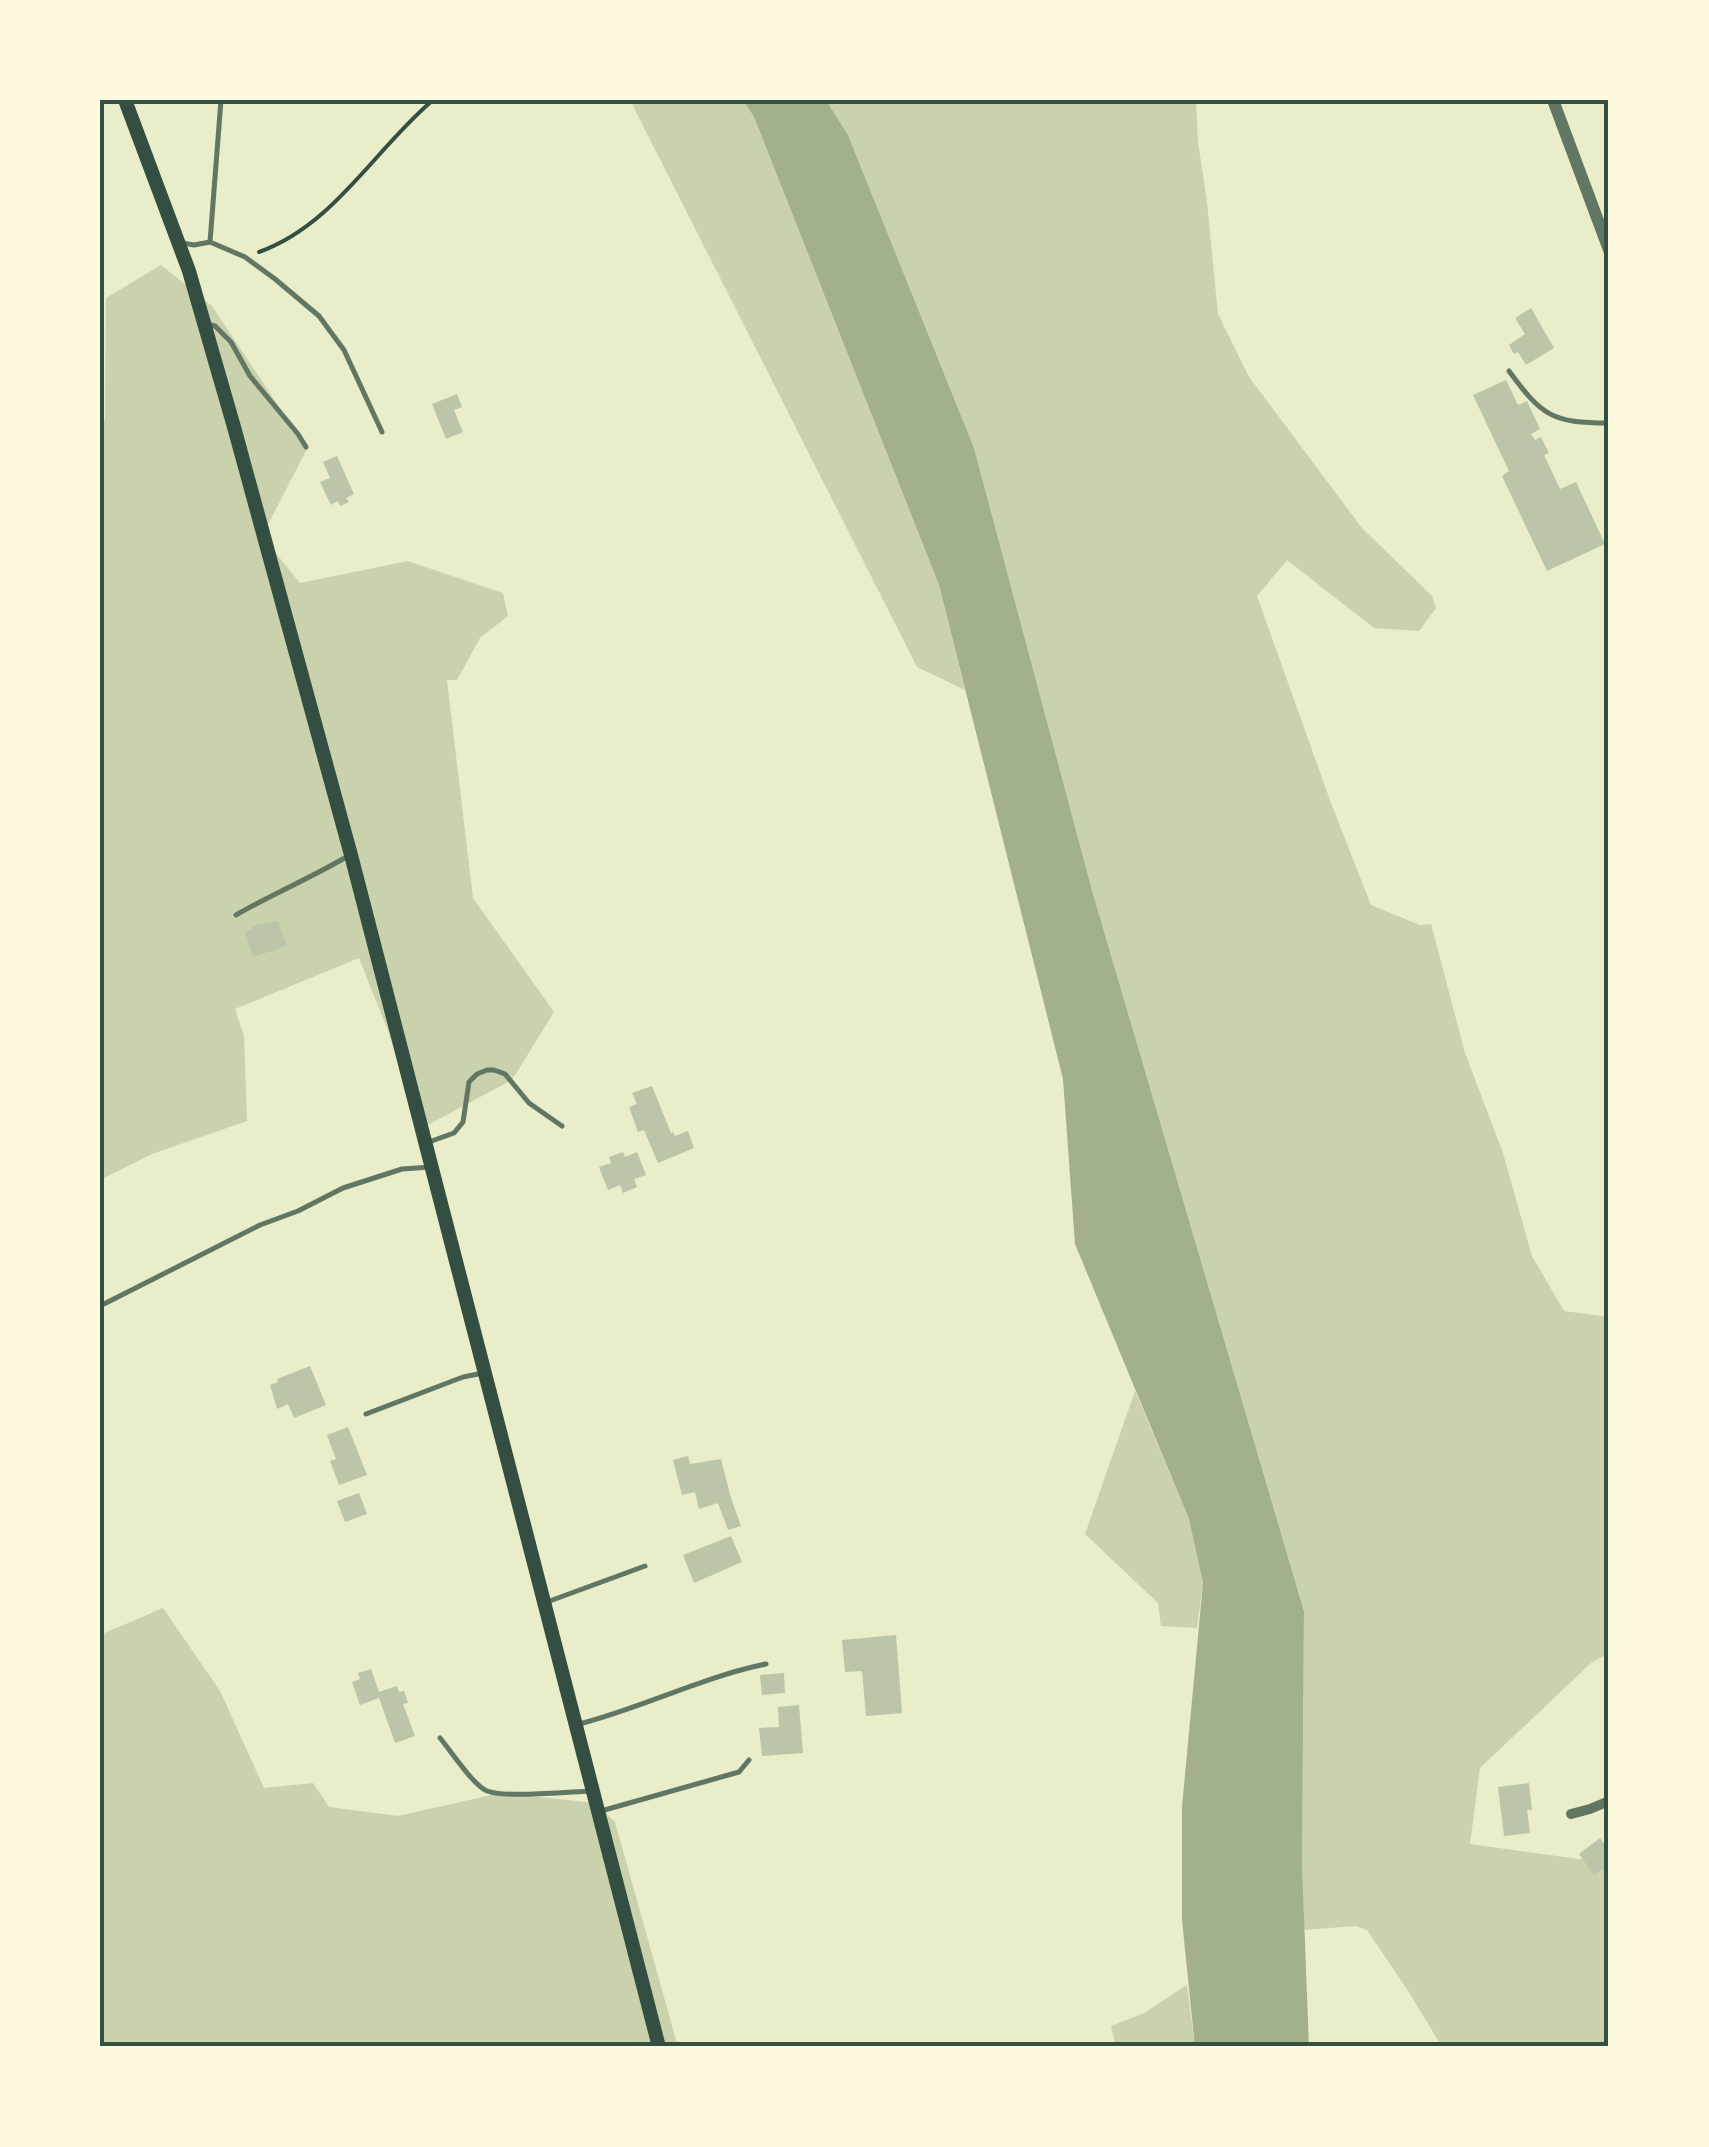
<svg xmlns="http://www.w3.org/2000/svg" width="1709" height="2147" font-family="'Zilla Slab',serif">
	<rect width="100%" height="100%" fill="#e9edc9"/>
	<g fill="#cad2ad">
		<polygon points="630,100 743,100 754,117 939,585 965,690 917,667"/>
		<polygon points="826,100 1196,100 1198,142 1207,202 1218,314 1249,377 1362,528 1432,596 1436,608 1419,631 1374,628 1287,560 1257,596 1331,803 1371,905 1420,925 1431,924 1465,1053 1503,1153 1532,1256 1564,1311 1609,1317 1609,1653 1591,1663 1480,1768 1470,1844 1579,1859 1605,1859 1609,1874 1609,2047 1442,2047 1407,1989 1367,1930 1356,1926 1304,1930 1302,1865 1304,1610 1093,894 974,448 848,135"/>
		<polygon points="161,265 212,306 307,449 262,536 300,583 408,561 503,593 508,616 480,638 457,680 447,680 473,898 554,1012 512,1080 426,1126 359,958 235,1009 244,1036 247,1121 152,1154 100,1180 100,423 105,421 106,298"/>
		<polygon points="1135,1391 1189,1519 1203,1583 1197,1628 1161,1626 1158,1603 1085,1534"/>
		<polygon points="163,1608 220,1691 264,1788 313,1783 329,1807 398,1816 500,1793 595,1803 615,1822 678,2047 100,2047 100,1635"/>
		<polygon points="1187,1985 1195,2047 1116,2047 1111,2026 1144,2013"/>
	</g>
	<polygon fill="#a3b18a" points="743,100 826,100 848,135 974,448 1093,894 1304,1611 1302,1865 1309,2047 1195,2047 1182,1920 1182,1807 1203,1583 1189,1519 1075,1244 1063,1079 939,585 754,117"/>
	<g fill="#bcc5a7">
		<polygon points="1531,308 1554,348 1526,365 1518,352 1514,354 1509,345 1525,334 1515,318"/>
		<polygon points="1506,380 1518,405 1527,401 1540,429 1531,434 1535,440 1541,437 1549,453 1544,455 1560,489 1576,482 1605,544 1547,571 1502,476 1509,471 1473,395"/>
		<polygon points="457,394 462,407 454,410 463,432 446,439 432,404"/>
		<polygon points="337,456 354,494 346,498 349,502 340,506 338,501 331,505 320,482 330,478 323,462"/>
		<polygon points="278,921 287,946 253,957 245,932 253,929 252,926"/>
		<polygon points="652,1086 671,1133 673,1132 675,1136 688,1131 694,1148 658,1163 644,1130 638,1132 629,1107 637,1104 632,1093"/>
		<polygon points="623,1152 625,1157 637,1152 646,1175 634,1179 637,1187 623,1193 620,1185 608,1190 599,1167 611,1163 609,1157"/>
		<polygon points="310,1366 326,1405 294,1418 288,1404 277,1409 270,1385 278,1382 277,1379"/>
		<polygon points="348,1427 367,1475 339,1485 330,1461 336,1459 327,1435"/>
		<polygon points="688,1456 690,1464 721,1459 731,1498 741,1526 728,1530 718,1503 699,1509 695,1492 682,1495 673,1460"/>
		<polygon points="359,1493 367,1514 345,1522 337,1501"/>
		<polygon points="731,1536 742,1562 694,1583 683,1555"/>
		<polygon points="896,1635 902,1713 866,1716 862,1671 845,1672 842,1640"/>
		<polygon points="371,1669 379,1692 397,1686 399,1692 404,1691 408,1703 403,1704 415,1736 395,1743 379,1698 360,1705 352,1682 360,1679 358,1673"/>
		<polygon points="784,1673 785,1693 762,1695 760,1675"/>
		<polygon points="799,1705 803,1753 762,1756 759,1728 779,1727 778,1707"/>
		<polygon points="1529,1783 1532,1810 1527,1810 1530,1833 1504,1836 1498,1787"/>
		<polygon points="1600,1838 1609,1851 1609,1865 1594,1875 1579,1854"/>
	</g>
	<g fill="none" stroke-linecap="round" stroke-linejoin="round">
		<path stroke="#344e41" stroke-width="4" d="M259 252C334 225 374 150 433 100"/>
		<g stroke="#617663" stroke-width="5">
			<polyline points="210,242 221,100"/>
			<polyline points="182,243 194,245 210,242 245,257 275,279 319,316 344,350 382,432"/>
			<polyline points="207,324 215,326 231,342 250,376 298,434 306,447"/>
			<path d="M1509 371C1542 416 1552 423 1609 423"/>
			<path d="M236 915C272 894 311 878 348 856"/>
			<polyline points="429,1142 454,1133 463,1122 469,1082 477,1074 487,1070 494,1070 505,1074 529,1103 562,1126"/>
			<polyline points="100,1306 260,1225 298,1211 343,1188 402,1169 431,1167"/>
			<polyline points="366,1414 463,1377 483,1373"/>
			<polyline points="547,1602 645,1566"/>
			<path d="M579 1724C642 1708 702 1677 766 1664"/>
			<path d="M440 1738C451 1751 473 1785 487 1791 506 1798 567 1792 590 1791"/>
			<polyline points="601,1811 739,1772 749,1760"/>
		</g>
		<polyline stroke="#617663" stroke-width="10" points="1571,1814 1590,1809 1609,1801"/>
		<polyline stroke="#617663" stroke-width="12" points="1553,100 1609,250"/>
		<polyline stroke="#344e41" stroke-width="14" points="125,100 189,271 234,427 351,855 659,2047"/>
	</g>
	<rect width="1709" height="2147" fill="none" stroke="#fefae0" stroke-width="205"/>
	<rect x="102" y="102" width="1504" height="1942" fill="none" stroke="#344e41" stroke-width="4"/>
</svg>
